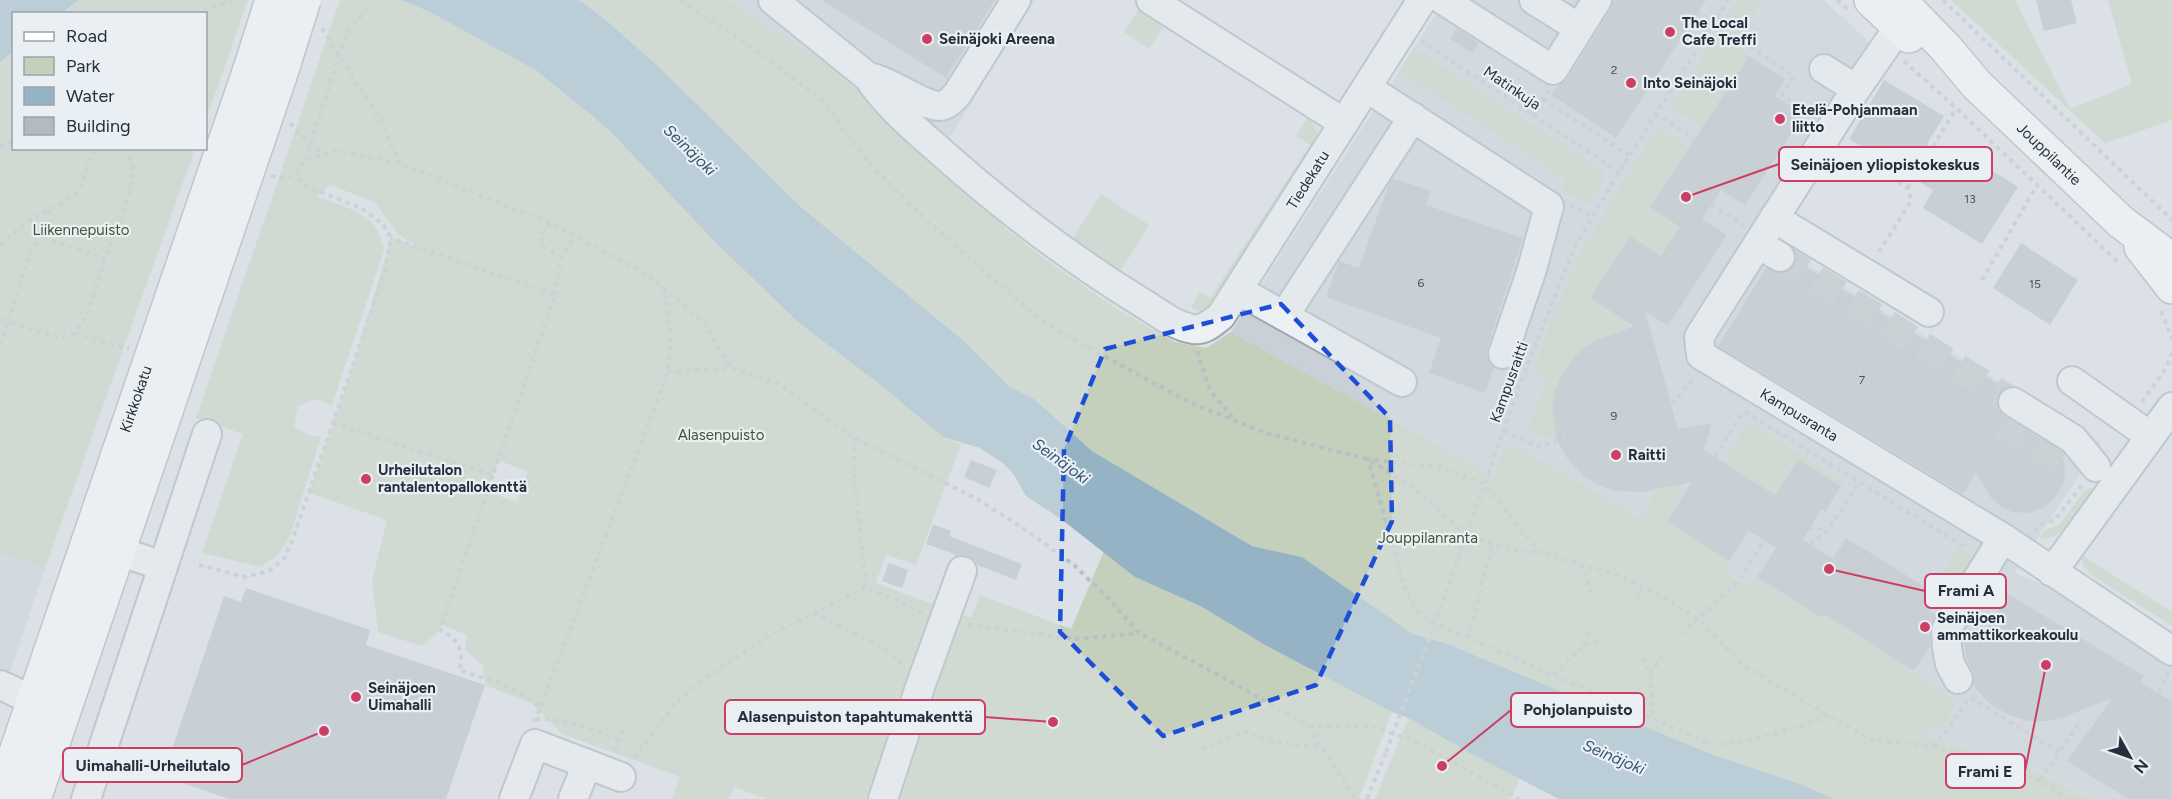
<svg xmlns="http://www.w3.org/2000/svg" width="2172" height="799" font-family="Figtree,sans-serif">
	<rect width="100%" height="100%" fill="#dbe1e6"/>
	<g fill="#c9d0d8">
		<polygon points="727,0 1035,0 935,161 799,48"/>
		<polygon points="1445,0 1824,0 1890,62 1776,246 2101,443 2014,573 2063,592 2172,662 2172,799 2088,799 2022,764 1923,736 1493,481 1478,468 1231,332"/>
		<polygon points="0,554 45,568 0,702"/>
	</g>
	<g fill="#c4d0bc" fill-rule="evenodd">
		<polygon points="79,0 248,0 206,120 206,14 62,14"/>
		<path d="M340 0H401L430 12 537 71 608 129 715 242 799 323 882 386 943 437 961 444 916 565 886 555 876 583 971 618 980 595 1071 629 1104 551 1135 577 1202 607 1265 645 1392 712 1359 799H767L734 787 729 799H672L680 777 562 734 533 704 485 685 483 666 465 650 467 635 442 625 440 630 422 646 378 632 372 581 387 520 309 493 353 366 391 238 419 247 399 235 374 202 330 185 317 197C337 204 364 210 376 228 380 233 382 243 384 250L332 405 315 399 298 406 294 426 308 435 321 437 289 539 277 556 260 567 202 553 243 434 196 418ZM498 460 528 472 517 502 487 492Z"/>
		<polygon points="579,0 727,0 832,68 883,116 956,179 1004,227 1046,260 1117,309 1175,342 1206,348 1231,332 1479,468 1493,480 1505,447 1516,446 1641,519 1657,489 1686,477 1680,488 1685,492 1667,521 1729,561 1724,572 1750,587 1757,577 1821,618 1842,586 1910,668 1909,671 1957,703 1944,723 1923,736 2022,764 2088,799 1834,799 1800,784 1711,754 1445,643 1413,634 1302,557 1252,546 1092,451 1034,399 1009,386 965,342 801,207 658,66 607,21"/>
		<polygon points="1736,0 1764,0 1739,36 1721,23"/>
		<polygon points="1951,0 2015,0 2070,109 2132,84 2108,0 2172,0 2172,120 2105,143"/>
		<polygon points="1138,10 1163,27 1149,49 1124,32"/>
		<polygon points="1716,35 1749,56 1702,127 1670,107"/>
		<polygon points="1414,48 1603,170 1605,176 1590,205 1562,190 1566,180 1399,71"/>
		<polygon points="13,52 14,148 195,149 45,568 0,554 0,62"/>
		<path d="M1307 119C1318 126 1318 133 1319 145L1209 311 1199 312 1191 307 1200 292 1210 298 1310 145 1296 136Z"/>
		<path d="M1658 126 1689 147 1650 207 1680 227 1661 256 1630 236 1629 323C1621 336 1612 334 1598 340 1561 356 1548 397 1556 434L1544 438 1527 428 1548 380 1533 371 1552 319 1580 252Z"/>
		<polygon points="1101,194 1149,225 1120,272 1072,239"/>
		<polygon points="1749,422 1844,482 1841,486 1798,459 1775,495 1723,462"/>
		<path d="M2089 488 2093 490 2092 495C2081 509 2060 544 2039 538L2045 530 2060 524 2085 490Z"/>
		<polygon points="1959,547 1974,557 1956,586 1941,576"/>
		<polygon points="2080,554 2172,612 2172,626 2093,576 2084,567"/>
		<polygon points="1409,717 1520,779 1510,799 1375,799"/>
	</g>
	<g fill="#96b3c6">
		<polygon points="0,0 79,0 62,13 14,14 13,52 0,62"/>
		<polygon points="401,0 579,0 607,21 658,66 801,207 965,342 1009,386 1034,399 1092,451 1252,546 1302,557 1413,634 1445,643 1711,754 1800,784 1834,799 1559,799 1470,753 1409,718 1392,712 1265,645 1202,607 1135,577 1061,519 1026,496 1014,475 1004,464 980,448 943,437 882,386 799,323 715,242 608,129 537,71 430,12"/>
	</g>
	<g fill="#b3bac2">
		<polygon points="821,0 995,0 946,78"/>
		<polygon points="1613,0 1706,0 1616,138 1551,95 1557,86 1567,79 1611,9"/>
		<polygon points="2036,0 2071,0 2077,23 2044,31"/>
		<polygon points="1457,28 1479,43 1472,53 1450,39"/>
		<polygon points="1749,56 1785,79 1775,96 1804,114 1745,205 1721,190 1711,205 1702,219 1727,235 1668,326 1645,311 1678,429 1712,423 1704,450 1775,495 1798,459 1841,486 1825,512 1821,509 1803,540 1833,559 1846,538 1932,591 1923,606 1936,615 1930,630 1930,646 1914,671 1824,614 1822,618 1757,577 1776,548 1749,531 1729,561 1667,521 1692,482 1642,492 1615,491 1603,487 1583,476 1567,458 1557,441 1552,409 1555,392 1561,375 1570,362 1582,349 1595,341 1634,326 1590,298 1630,236 1661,256 1680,227 1650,207"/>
		<polygon points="1884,80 1944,116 1927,144 1953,160 1959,150 2018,187 1982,244 1923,208 1933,190 1849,139"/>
		<polygon points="1393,178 1431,191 1426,205 1523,238 1487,349 1487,358 1494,367 1485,393 1429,373 1441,338 1326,297 1339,261 1359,268 1388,186"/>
		<polygon points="2021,243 2078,280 2050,325 1993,288"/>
		<polygon points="1796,261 2004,388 1999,394 1997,401 1999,410 2004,416 2057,449 2064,462 2065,475 2063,485 2055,498 2043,508 2028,513 2013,512 2002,508 1991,498 1976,472 1963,494 1718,346 1766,268 1780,273 1789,271"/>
		<polygon points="971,460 997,470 989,488 964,477"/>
		<polygon points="933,524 951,531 949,536 1022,564 1016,580 977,565 974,560 968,556 960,555 955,557 954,554 926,544"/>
		<polygon points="889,563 908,570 902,588 882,581"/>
		<polygon points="246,588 370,630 366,645 485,685 446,799 229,799 163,776 224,596 241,602"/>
		<polygon points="2008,594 2144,676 2140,682 2172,701 2172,799 2128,799 2067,761 2112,698 2064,717 2047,721 2028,721 2009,715 1991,705 1977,690 1973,684 1973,672 1966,658 1963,634 1964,632 1979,642"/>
	</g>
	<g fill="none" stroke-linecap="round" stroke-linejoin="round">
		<g stroke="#b7bec4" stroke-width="28" stroke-dasharray="28 14" stroke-linecap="butt">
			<polyline points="1780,257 2013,402"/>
			<polyline points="2001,425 2064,462"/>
		</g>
		<g stroke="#a1a8b0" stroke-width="32">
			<g id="minor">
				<path d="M773 0 868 77C886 105 915 129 941 152 1003 207 1069 258 1141 302 1156 311 1174 326 1193 329 1204 331 1212 323 1221 316L1422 0"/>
				<polyline points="1151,0 1344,123"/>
				<polyline points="1443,0 1553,70 1597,0"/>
				<polyline points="1534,0 1579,28"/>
				<polyline points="1899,27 1856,89 1699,337 1701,355 2003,538 2172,651"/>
				<polyline points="1824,69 1856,89"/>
				<path d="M873 78C892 83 924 106 939 106 947 106 953 99 958 93L1016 0"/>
				<polyline points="1367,88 1549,206 1532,269 1503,354"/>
				<polyline points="1774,218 1929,312"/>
				<polyline points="1758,244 1780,257"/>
				<polyline points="1238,290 1402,382"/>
				<polyline points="1284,316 1413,117"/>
				<polyline points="2072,381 2150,436"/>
				<polyline points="2013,402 2073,439 2096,467"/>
				<polyline points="97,544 163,566"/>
				<polyline points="2052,572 2172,407"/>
				<polyline points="1958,679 1950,664 1947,648 1946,630 2003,538"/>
				<path d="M0 685C18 692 34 703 53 709"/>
				<polyline points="86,799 207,434"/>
				<polyline points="514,799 535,744 621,777"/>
				<polyline points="573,799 587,764"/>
				<polyline points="883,799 921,684 962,571"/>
			</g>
		</g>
		<g stroke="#9ba6b1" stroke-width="36">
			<g id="major">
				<polyline points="1871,0 1909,36"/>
				<polyline points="1899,0 1945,47 1977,85 2121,222 2172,260"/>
				<polyline points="2141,247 2172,287"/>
				<polyline points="0,799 251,66"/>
				<polyline points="34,799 280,76"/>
			</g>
		</g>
		<g stroke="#babfc4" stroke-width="4" stroke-dasharray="4.5 4.5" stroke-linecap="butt">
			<polyline points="681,0 769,59 827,105 844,132 870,164 918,212 1033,314 1061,333 1189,402 1266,433 1368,459 1413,487 1466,535 1513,551 1539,552"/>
			<polyline points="1837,0 1847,9"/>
			<polyline points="1943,0 2172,220"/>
			<polyline points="1697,13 1794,76 1782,95 1812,114"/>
			<polyline points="196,14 208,7 239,0"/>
			<polyline points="322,28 381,121 400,164"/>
			<polyline points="1421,41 1619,172"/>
			<polyline points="1599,42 1619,54"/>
			<polyline points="1904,61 1956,108 2119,263"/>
			<polyline points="1657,76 1672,86"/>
			<polyline points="1543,99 1629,155"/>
			<polyline points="1655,113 1723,158"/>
			<polyline points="1532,116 1548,91"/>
			<polyline points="290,123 310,144 324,154"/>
			<polyline points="0,147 14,141"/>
			<polyline points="1933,147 1956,108"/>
			<polyline points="1844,149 1908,188 1911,201 1877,255"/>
			<polyline points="305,160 347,32 368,8"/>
			<polyline points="271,176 284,179 294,175 305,160 335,151 361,155 401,164 550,223 649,276 664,288 703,322 731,368 777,383 855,438 977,499 1020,526 1074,565 1107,597 1139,633 1219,675 1309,726 1355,799"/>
			<polyline points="1908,188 1914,177"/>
			<polyline points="1570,205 1593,216"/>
			<polyline points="1711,205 1744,225"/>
			<polyline points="550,223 541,235 542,246 561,257"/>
			<polyline points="43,238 105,258"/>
			<path d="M0 245C13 233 25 223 40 214 51 208 63 204 73 196 90 181 81 163 97 148"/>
			<polyline points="1982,280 2037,185"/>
			<polyline points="555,295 561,257 575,236"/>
			<polyline points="2161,311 2172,338"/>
			<path d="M0 319 8 322 29 254C41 236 54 233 49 209"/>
			<polyline points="75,333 129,349"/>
			<polyline points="0,345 8,322 61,338 75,333 88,313 105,258 125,210 134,170 128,152 121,148"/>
			<polyline points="1197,351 1211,392 1234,419"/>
			<polyline points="668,372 731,368"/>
			<polyline points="2142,402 2167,367 2172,353"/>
			<polyline points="1672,404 1692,380"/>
			<polyline points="1836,411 1874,348"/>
			<polyline points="1745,412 1965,547 1969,545"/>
			<polyline points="333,423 493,475 555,295 391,238"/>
			<polyline points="1504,431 1539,447 1575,434"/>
			<polyline points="855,438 855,485 866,587 923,613"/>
			<path d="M493 475 440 630C458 638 465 651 459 670 488 680 518 685 540 708"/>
			<polyline points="1700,479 1744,411"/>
			<polyline points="1809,529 1828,529"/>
			<polyline points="2034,531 2042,524 2055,520 2083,484"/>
			<polyline points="1810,544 1829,529 1859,482"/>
			<polyline points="1581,564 1592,595"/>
			<polyline points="199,565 245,577 269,571 284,559 292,541 385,272 391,238 383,224 361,208 308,187 294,175"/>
			<polyline points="1446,593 1518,390 1573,250 1619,172 1728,0"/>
			<polyline points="1637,599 1642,587"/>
			<polyline points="813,613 885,649 904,666"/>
			<polyline points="968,625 1075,639 1139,633"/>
			<polyline points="1681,634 1740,580 1764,540"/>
			<polyline points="1468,638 1492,545"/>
			<polyline points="1584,645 1591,627"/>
			<polyline points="1643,658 1650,675 1654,719"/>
			<polyline points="1650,674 1662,657"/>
			<polyline points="1553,675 1584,645 1601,640"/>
			<polyline points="2136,689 2154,700"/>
			<polyline points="1971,698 2059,752"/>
			<path d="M1829 716C1796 728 1745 745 1711 744L1430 621 1416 610 1406 592 1368 459 1442 468 1484 484 1539 552 1621 576 1665 598 1698 619 1744 666 1871 740 1933 746 1950 727 1967 700"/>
			<path d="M536 719C564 718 592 730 619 739"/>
			<polyline points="533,721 536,719 668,372 671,335 664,288"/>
			<polyline points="2141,724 2169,672"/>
			<polyline points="1309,726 1369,726 1413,740 1519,799"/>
			<polyline points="1933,746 2040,780 2068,799"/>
			<path d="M1202 749 1245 731C1268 745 1295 744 1322 746"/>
			<polyline points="615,751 624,726"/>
			<polyline points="634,758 675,703 708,676 773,633 866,587"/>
			<polyline points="2040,780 2082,719"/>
			<polyline points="1367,799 1386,752"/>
		</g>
		<use href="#minor" stroke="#eef1f4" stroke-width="28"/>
		<use href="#major" stroke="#fff" stroke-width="33"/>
		<g stroke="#9ba6b1" stroke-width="36" stroke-linecap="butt">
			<g id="major-bridge">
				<polyline points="251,66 272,0"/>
				<polyline points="280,76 304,0"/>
			</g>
		</g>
		<polyline stroke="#babfc4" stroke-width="4" stroke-dasharray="4.5 4.5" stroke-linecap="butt" points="1386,752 1446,593"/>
		<use href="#major-bridge" stroke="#fff" stroke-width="33"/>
	</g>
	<path d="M0 0H2172V799H0ZM1281 304 1390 418 1392 521 1316 685 1163 736 1060 632 1064 449 1105 349Z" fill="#dbe1e6" fill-opacity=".55" fill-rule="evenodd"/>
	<path fill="none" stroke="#1d4ed8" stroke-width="4.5" stroke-dasharray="12 8" stroke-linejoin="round" d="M1281 304 1390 418 1392 521 1316 685 1163 736 1060 632 1064 449 1105 349Z"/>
	<g fill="#cc3f65" stroke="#eaeff4" stroke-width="2">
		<circle cx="1670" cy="32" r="6"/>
		<circle cx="927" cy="39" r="6"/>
		<circle cx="1631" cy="83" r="6"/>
		<circle cx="1780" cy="119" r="6"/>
		<circle cx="1616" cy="455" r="6"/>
		<circle cx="366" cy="479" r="6"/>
		<circle cx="1925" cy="627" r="6"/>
		<circle cx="356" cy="697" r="6"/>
	</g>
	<g text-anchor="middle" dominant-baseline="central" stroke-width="4.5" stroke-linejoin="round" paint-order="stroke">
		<g font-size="12" fill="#49525e">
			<text x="1614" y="70">2</text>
			<text x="1970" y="199">13</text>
			<text x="1421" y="283">6</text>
			<text x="2035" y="284">15</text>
			<text x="1862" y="380">7</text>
			<text x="1614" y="416">9</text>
		</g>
		<g font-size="15" font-weight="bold" fill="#26303c" stroke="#eaeff4" text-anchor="start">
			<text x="1682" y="23">The Local<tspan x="1682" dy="17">Cafe Treffi</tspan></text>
			<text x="939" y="39">Seinäjoki Areena</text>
			<text x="1643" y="83">Into Seinäjoki</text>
			<text x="1792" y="110">Etelä-Pohjanmaan<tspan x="1792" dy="17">liitto</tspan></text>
			<text x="1628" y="455">Raitti</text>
			<text x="378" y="470">Urheilutalon<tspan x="378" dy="17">rantalentopallokenttä</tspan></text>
			<text x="1937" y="618">Seinäjoen<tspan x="1937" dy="17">ammattikorkeakoulu</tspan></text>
			<text x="368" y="688">Seinäjoen<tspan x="368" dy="17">Uimahalli</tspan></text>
		</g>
		<g font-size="15" fill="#26303c" stroke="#eaeff4">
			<text transform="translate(1512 88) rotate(34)">Matinkuja</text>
			<text transform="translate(2049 154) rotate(44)">Jouppilantie</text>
			<text transform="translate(1308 180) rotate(-58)">Tiedekatu</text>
			<text transform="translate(1509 382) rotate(-70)">Kampusraitti</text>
			<text transform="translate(136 399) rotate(-71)">Kirkkokatu</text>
			<text transform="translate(1799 415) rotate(31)">Kampusranta</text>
		</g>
		<g font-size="15" fill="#3e5733" stroke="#eaeff4">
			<text x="81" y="230">Liikennepuisto</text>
			<text x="721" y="435">Alasenpuisto</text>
			<text x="1428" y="538">Jouppilanranta</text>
		</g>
		<g font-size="16" font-style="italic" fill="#30546f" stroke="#eaeff4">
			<text transform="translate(690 150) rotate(44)">Seinäjoki</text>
			<text transform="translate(1061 461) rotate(36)">Seinäjoki</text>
			<text transform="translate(1614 757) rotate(23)">Seinäjoki</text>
		</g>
	</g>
	<path fill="none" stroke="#cc3f65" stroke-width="2" d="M1686 197L1779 164M1829 569L1925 591M1442 766L1511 710M1053 722L985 717M324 731L242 765M2046 665L2025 771"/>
	<g fill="#cc3f65" stroke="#eaeff4" stroke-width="2">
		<circle cx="1686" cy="197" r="6"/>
		<circle cx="1829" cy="569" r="6"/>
		<circle cx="1442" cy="766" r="6"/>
		<circle cx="1053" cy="722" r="6"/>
		<circle cx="324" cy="731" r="6"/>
		<circle cx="2046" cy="665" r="6"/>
	</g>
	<g fill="#eaeff4" stroke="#cc3f65" stroke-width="2">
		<rect x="1779" y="147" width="213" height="34" rx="6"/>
		<rect x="1925" y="574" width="81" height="34" rx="6"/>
		<rect x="1511" y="693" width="133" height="34" rx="6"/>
		<rect x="725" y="700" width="260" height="34" rx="6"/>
		<rect x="63" y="748" width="179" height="34" rx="6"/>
		<rect x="1946" y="754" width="79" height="34" rx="6"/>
	</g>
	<g font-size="16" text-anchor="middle" font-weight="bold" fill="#26303c">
		<text x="1885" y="170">Seinäjoen yliopistokeskus</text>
		<text x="1966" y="596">Frami A</text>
		<text x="1578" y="715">Pohjolanpuisto</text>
		<text x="855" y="722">Alasenpuiston tapahtumakenttä</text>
		<text x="153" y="771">Uimahalli-Urheilutalo</text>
		<text x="1985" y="777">Frami E</text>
	</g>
	<rect x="12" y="12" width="195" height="138" fill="#eaeff4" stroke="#9ca3aa" stroke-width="1.5"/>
	<rect x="24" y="32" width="30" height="9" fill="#ffffff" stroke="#9ca3aa" stroke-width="1.5"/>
	<text x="66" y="42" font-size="18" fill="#26303c">Road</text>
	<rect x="24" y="57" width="30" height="18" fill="#c4d0bc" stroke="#9ca3aa" stroke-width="1.5"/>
	<text x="66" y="72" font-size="18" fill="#26303c">Park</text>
	<rect x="24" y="87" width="30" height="18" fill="#96b3c6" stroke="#9ca3aa" stroke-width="1.5"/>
	<text x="66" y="102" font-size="18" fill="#26303c">Water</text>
	<rect x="24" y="117" width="30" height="18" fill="#b3bac2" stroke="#9ca3aa" stroke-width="1.5"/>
	<text x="66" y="132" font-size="18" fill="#26303c">Building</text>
	<g transform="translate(2130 757) rotate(130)" stroke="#eaeff4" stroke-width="4.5" paint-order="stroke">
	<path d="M0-4.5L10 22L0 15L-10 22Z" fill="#26303c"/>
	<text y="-9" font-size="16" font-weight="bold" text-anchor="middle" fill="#26303c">N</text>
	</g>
</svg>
